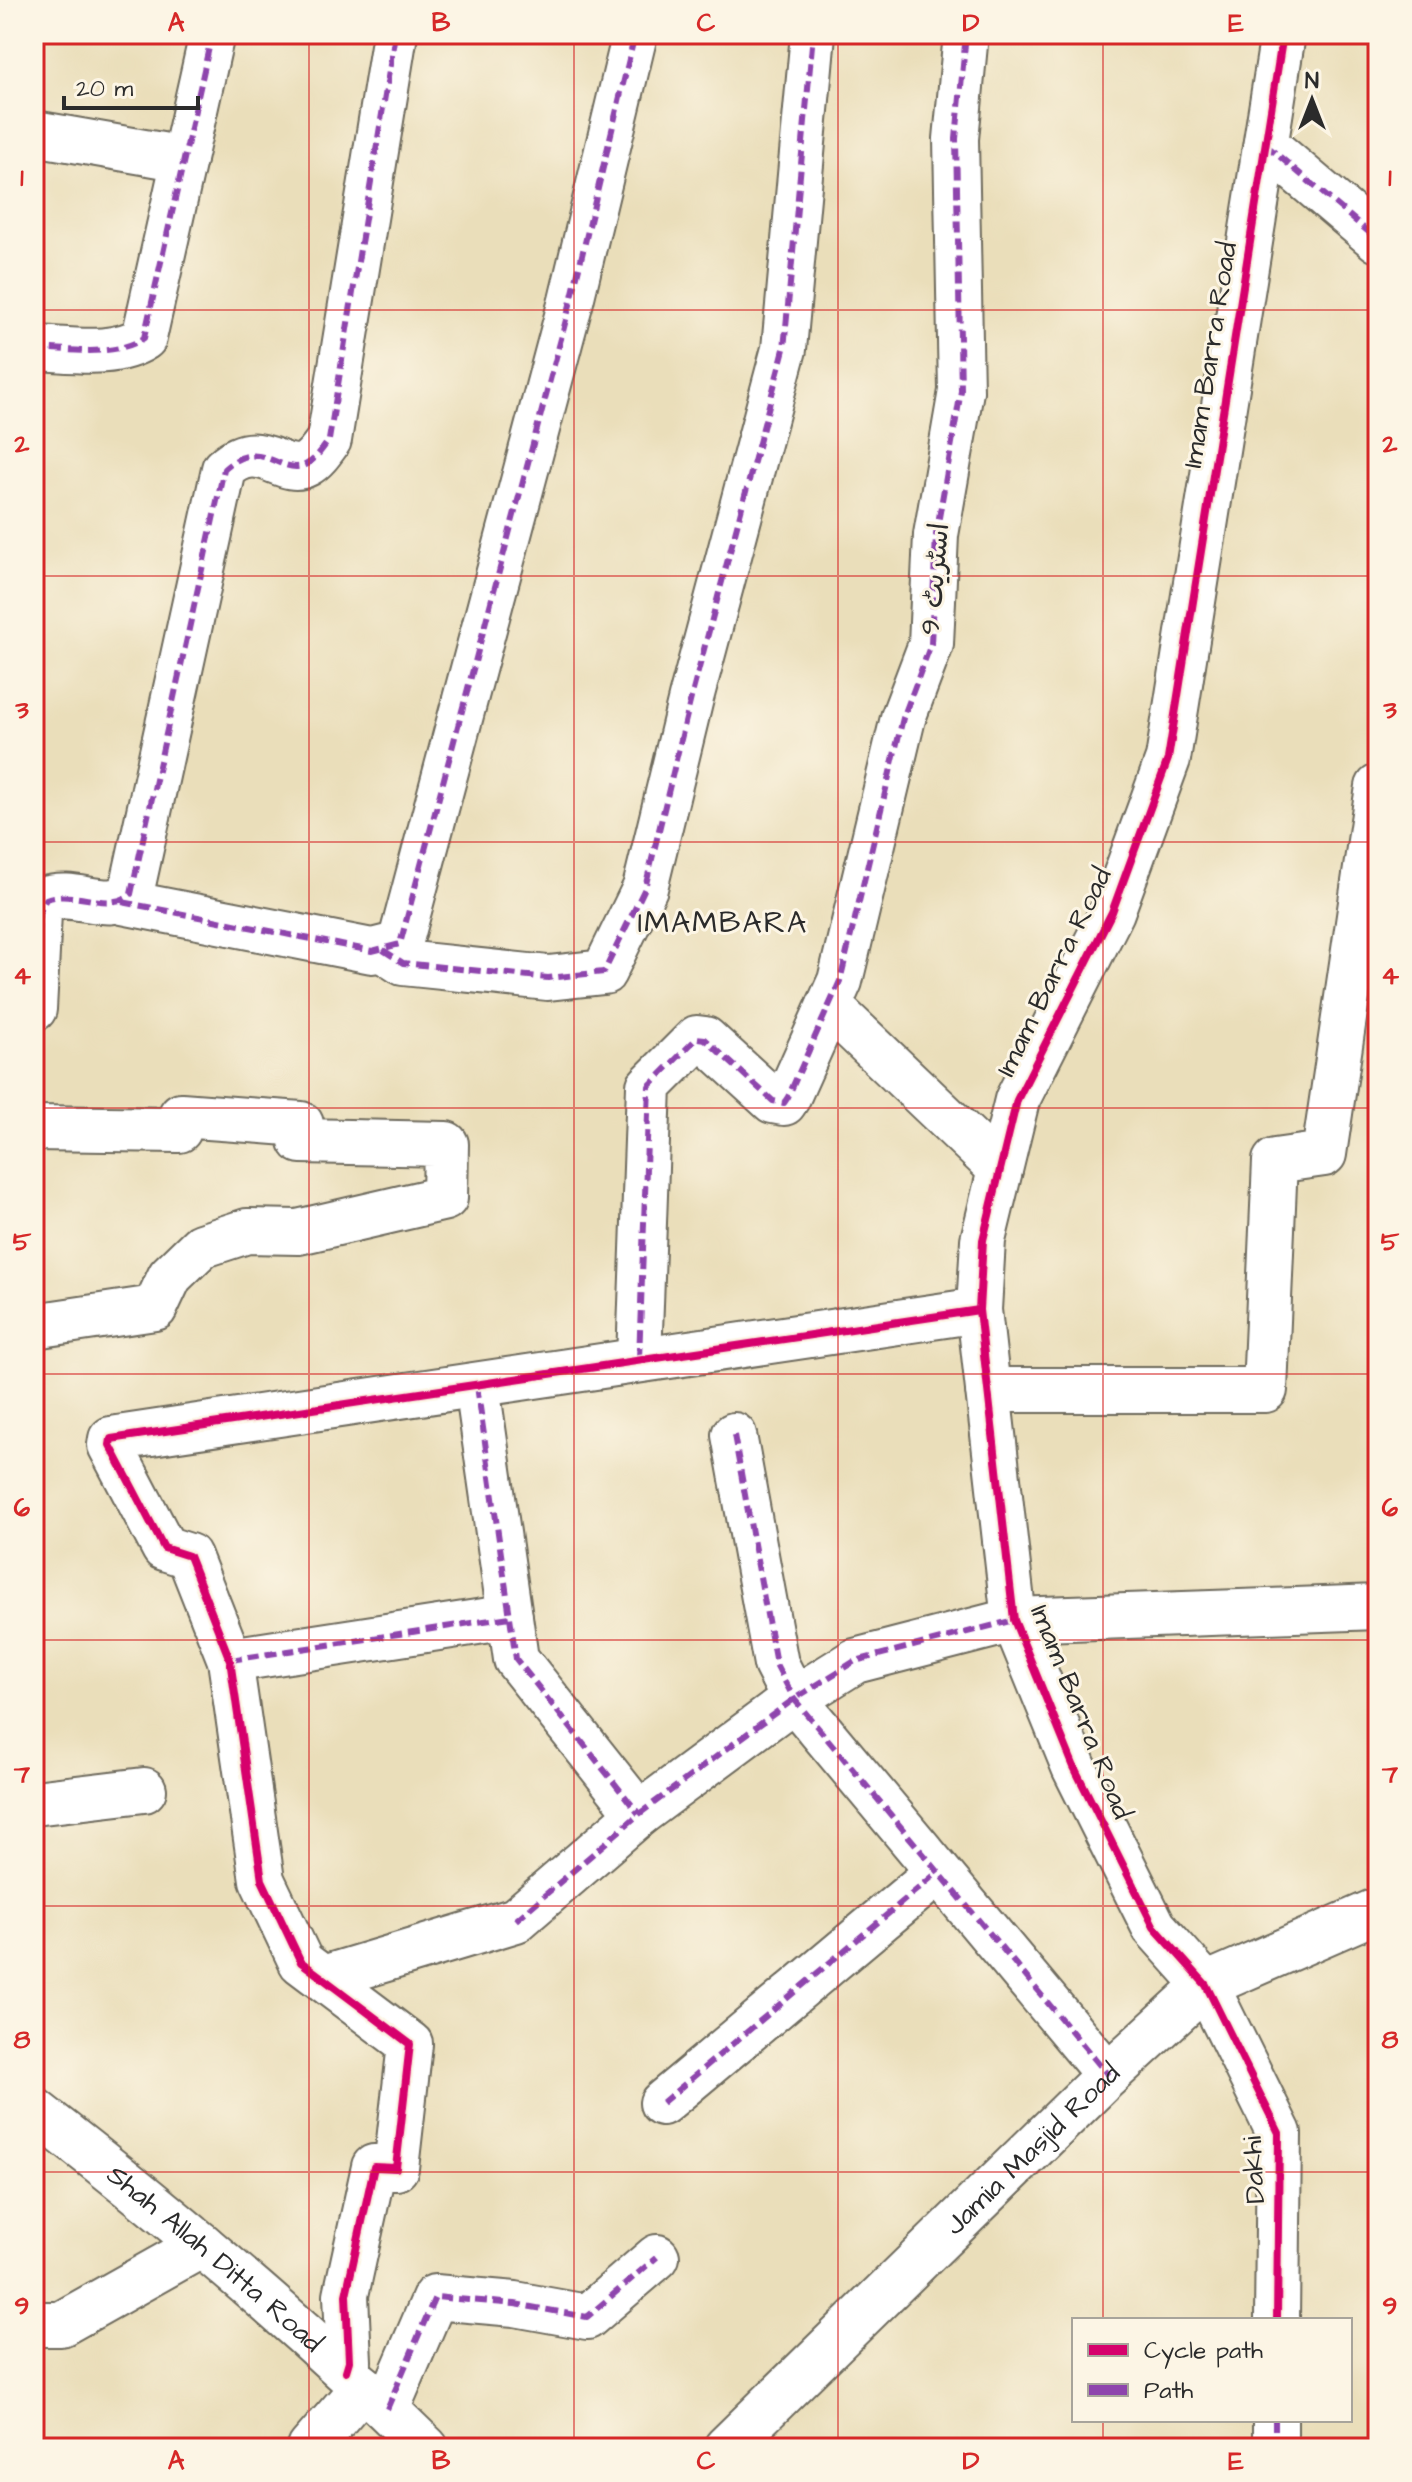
<svg xmlns="http://www.w3.org/2000/svg" width="1412" height="2482" font-family="'Architects Daughter','Playpen Sans Arabic',sans-serif">
	<rect width="100%" height="100%" fill="#fcf5e5"/>
	<filter id="ink" filterUnits="userSpaceOnUse"><feTurbulence type="fractalNoise" baseFrequency=".0125" numOctaves="2"/><feDisplacementMap in="SourceGraphic" scale="16" xChannelSelector="R" yChannelSelector="G"/><feConvolveMatrix kernelMatrix="1 2 1 2 8 2 1 2 1" color-interpolation-filters="sRGB"/></filter>
	<filter id="wash" filterUnits="userSpaceOnUse"><feTurbulence type="fractalNoise" baseFrequency=".006" numOctaves="4" result="noise"/><feDisplacementMap in="SourceGraphic" scale="32" xChannelSelector="R" yChannelSelector="G"/><feGaussianBlur stdDeviation="1.8" result="paint"/><feColorMatrix in="noise" values="0 0 0 0 0 0 0 0 0 0 0 0 0 0 0 0 0 1.4 0 .05"/><feComposite in="paint" operator="in"/></filter>
	<g filter="url(#wash)">
		<rect width="100%" height="100%" fill="#eadeba"/>
	</g>
	<g filter="url(#ink)">
		<g fill="none" stroke-linecap="round" stroke-linejoin="round">
			<g stroke="#6e6a5d" stroke-width="48">
				<g id="minor">
					<polyline points="34,133 184,159"/>
					<polyline points="1266,145 1378,240"/>
					<path d="M34 348C70 349 113 358 144 338L212 34"/>
					<polyline points="122,902 372,951 400,944 571,301 635,34"/>
					<polyline points="383,950 403,963 548,978 604,972 645,888 691,698 784,349 813,34"/>
					<polyline points="829,1006 1000,1169"/>
					<path d="M34 1009 39 913 46 899C76 889 109 913 131 894L224 469C261 435 281 478 307 464 316 459 323 448 329 440L395 34"/>
					<polyline points="34,1128 179,1130 181,1115 301,1124 301,1141 446,1144 445,1198 298,1232 247,1231 201,1246 170,1276 155,1308 34,1326"/>
					<polyline points="639,1359 649,1086 697,1038 705,1039 773,1101 784,1103 788,1097 840,981 903,718 931,644 936,535 961,391 956,139 966,34"/>
					<polyline points="477,1386 516,1659 639,1814"/>
					<polyline points="988,1390 1265,1390 1275,1161 1324,1154 1378,787"/>
					<polyline points="734,1435 776,1664 794,1699 1108,2075"/>
					<polyline points="230,1660 510,1617"/>
					<polyline points="34,1803 144,1790"/>
					<polyline points="323,1978 516,1920 639,1814 794,1699 855,1661 1014,1620 1378,1607"/>
					<polyline points="662,2103 938,1872"/>
					<path id="s1" d="M34 2110C171 2216 303 2327 426 2448"/>
					<polyline points="1277,2320 1279,2133 1206,1985 1154,1927 1074,1767 1014,1620 979,1310 983,1240 1017,1100 1112,912 1168,759 1283,34"/>
					<polyline points="34,2324 61,2324 202,2245"/>
					<polyline points="346,2371 349,2361 346,2295 374,2167 396,2168 410,2044 301,1962 262,1880 230,1660 189,1556 164,1548 110,1445 111,1439 979,1310"/>
					<polyline points="387,2409 435,2297 515,2304 587,2317 657,2257"/>
					<polyline points="310,2448 363,2387"/>
					<path id="s2" d="M726 2448 1108 2075 1206 1985 1378 1910"/>
					<polyline points="1275,2448 1275,2420"/>
				</g>
			</g>
			<use href="#minor" stroke="#fff" stroke-width="44"/>
			<g stroke="#8e44ad" stroke-width="6" stroke-dasharray="12 6" stroke-linecap="butt">
				<polyline points="1266,145 1378,240"/>
				<path d="M34 348C70 349 113 358 144 338L212 34"/>
				<polyline points="122,902 372,951 400,944 571,301 635,34"/>
				<polyline points="383,950 403,963 548,978 604,972 645,888 691,698 784,349 813,34"/>
				<path d="M34 1009 39 913 46 899C76 889 109 913 131 894L224 469C261 435 281 478 307 464 316 459 323 448 329 440L395 34"/>
				<polyline points="639,1359 649,1086 697,1038 705,1039 773,1101 784,1103 788,1097 840,981 903,718 931,644 936,535 961,391 956,139 966,34"/>
				<polyline points="477,1386 516,1659 639,1814"/>
				<polyline points="734,1435 776,1664 794,1699 1108,2075"/>
				<polyline points="230,1660 510,1617"/>
				<polyline points="516,1920 639,1814 794,1699 855,1661 1014,1620"/>
				<polyline points="662,2103 938,1872"/>
				<polyline points="387,2409 435,2297 515,2304 587,2317 657,2257"/>
				<polyline points="1275,2448 1275,2420"/>
			</g>
			<g stroke="#fcf5e5" stroke-width="13">
				<g id="cycleway">
					<polyline points="1277,2320 1279,2133 1206,1985 1154,1927 1074,1767 1014,1620 979,1310 983,1240 1017,1100 1112,912 1168,759 1283,34"/>
					<polyline points="346,2371 349,2361 346,2295 374,2167 396,2168 410,2044 301,1962 262,1880 230,1660 189,1556 164,1548 110,1445 111,1439 979,1310"/>
				</g>
			</g>
			<use href="#cycleway" stroke="#d6006c" stroke-width="8"/>
		</g>
	</g>
	<path fill="none" stroke="#d62828" stroke-width="2" stroke-opacity="0.55" d="M309 34V2448M574 34V2448M838 34V2448M1103 34V2320M34 310H1378M34 576H1378M34 842H1378M34 1108H1378M34 1374H1378M34 1640H1378M34 1906H1378M34 2172H1378M1103 2420V2448"/>
	<g text-anchor="middle" dominant-baseline="central" stroke-width="6" stroke-linejoin="round" paint-order="stroke">
		<g font-size="28" fill="#2b2b2b" stroke="#fcf5e5">
			<text transform="translate(1210 355) rotate(-81)">Imam Barra Road</text>
			<text transform="translate(935 579) rotate(-85)">اسٹریٹ 9</text>
			<text transform="translate(1054 972) rotate(-64)">Imam Barra Road</text>
			<text transform="translate(1081 1712) rotate(68)">Imam Barra Road</text>
			<text stroke="none"><textPath href="#s2" startOffset="428">Jamia Masjid Road</textPath></text>
			<text transform="translate(1254 2170) rotate(-93)">Dakhi</text>
			<text stroke="none"><textPath href="#s1" startOffset="234">Shah Allah Ditta Road</textPath></text>
		</g>
		<g font-size="30" letter-spacing="2" fill="#2b2b2b" stroke="#fcf5e5">
			<text x="723" y="923">IMAMBARA</text>
		</g>
	</g>
	<rect width="1412" height="2482" fill="none" stroke="#fcf5e5" stroke-width="88"/>
	<rect x="1072" y="2318" width="280" height="104" fill="#fcf5e5" stroke="#a8a49b" stroke-width="2"/>
	<rect x="1088" y="2344" width="40" height="12" fill="#d6006c" stroke="#a8a49b" stroke-width="2"/>
	<text x="1144" y="2358" font-size="24" fill="#2b2b2b">Cycle path</text>
	<rect x="1088" y="2384" width="40" height="12" fill="#8e44ad" stroke="#a8a49b" stroke-width="2"/>
	<text x="1144" y="2398" font-size="24" fill="#2b2b2b">Path</text>
	<g transform="translate(1312 100)" stroke="#fcf5e5" stroke-width="6" paint-order="stroke">
	<path d="M0-6L14 30L0 20L-14 30Z" fill="#2b2b2b"/>
	<text y="-12" font-size="22" font-weight="bold" text-anchor="middle" fill="#2b2b2b">N</text>
	</g>
	<path d="M64 96v12h134v-12" fill="none" stroke="#2b2b2b" stroke-width="4"/>
	<text x="76" y="96" font-size="24" fill="#2b2b2b" stroke="#fcf5e5" stroke-width="6" paint-order="stroke">20 m</text>
	<rect x="44" y="44" width="1324" height="2394" fill="none" stroke="#d62828" stroke-width="3"/>
	<g font-size="26" text-anchor="middle" font-weight="bold" fill="#d62828">
		<text x="176" y="31">A</text>
		<text x="441" y="31">B</text>
		<text x="706" y="31">C</text>
		<text x="971" y="31">D</text>
		<text x="1236" y="31">E</text>
		<text x="22" y="186">1</text>
		<text x="1390" y="186">1</text>
		<text x="22" y="452">2</text>
		<text x="1390" y="452">2</text>
		<text x="22" y="718">3</text>
		<text x="1390" y="718">3</text>
		<text x="22" y="984">4</text>
		<text x="1390" y="984">4</text>
		<text x="22" y="1250">5</text>
		<text x="1390" y="1250">5</text>
		<text x="22" y="1516">6</text>
		<text x="1390" y="1516">6</text>
		<text x="22" y="1782">7</text>
		<text x="1390" y="1782">7</text>
		<text x="22" y="2048">8</text>
		<text x="1390" y="2048">8</text>
		<text x="22" y="2314">9</text>
		<text x="1390" y="2314">9</text>
		<text x="176" y="2469">A</text>
		<text x="441" y="2469">B</text>
		<text x="706" y="2469">C</text>
		<text x="971" y="2469">D</text>
		<text x="1236" y="2469">E</text>
	</g>
</svg>
